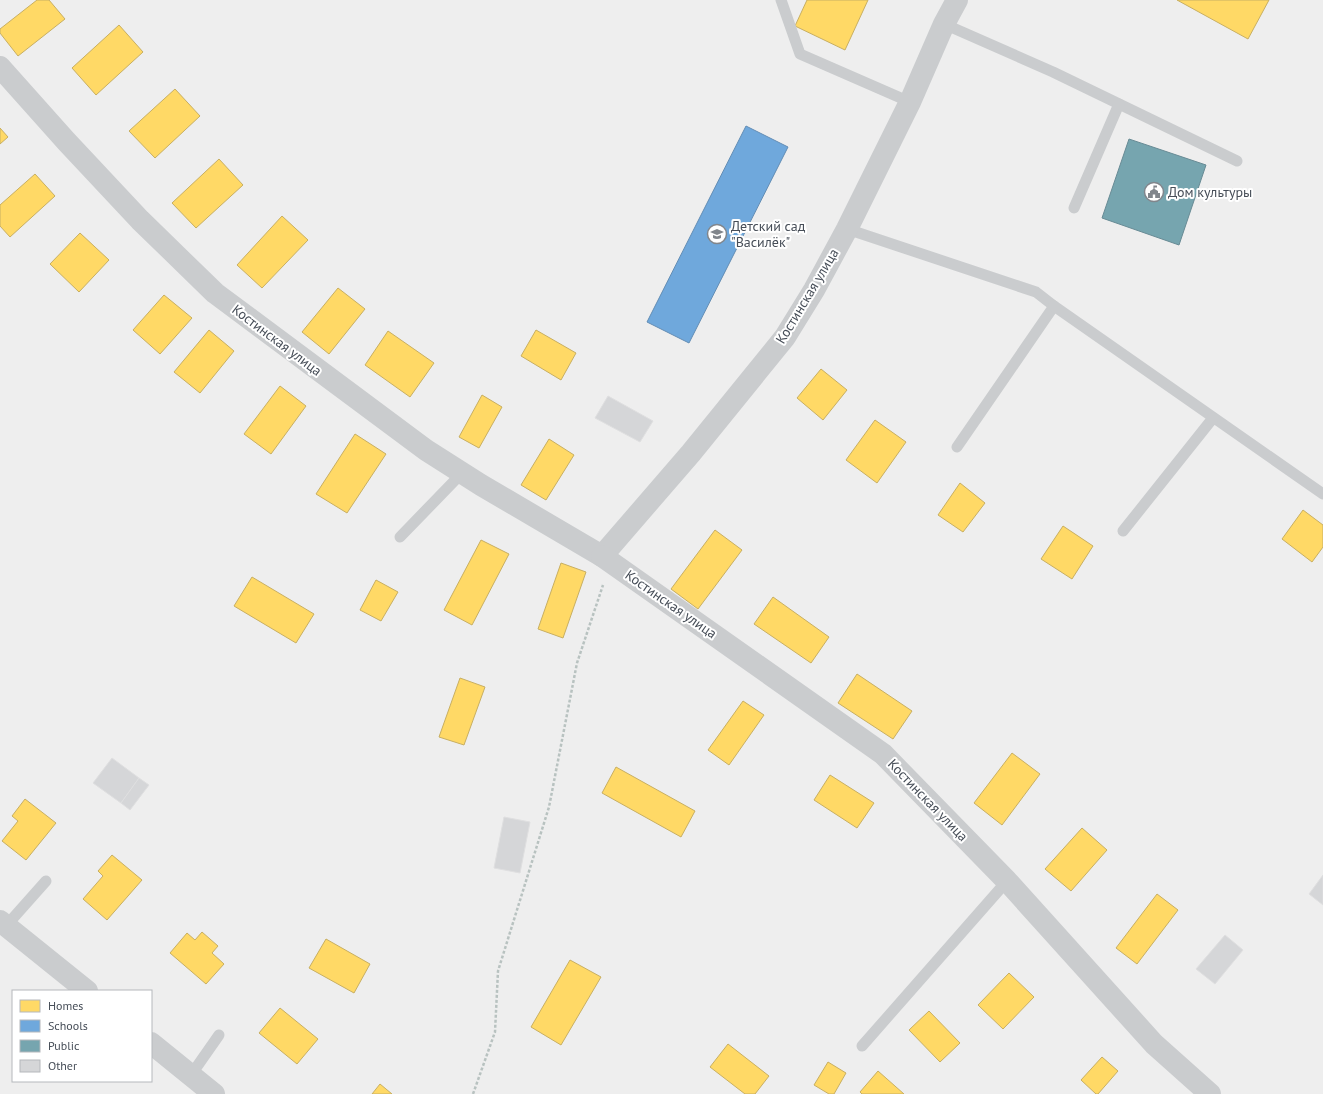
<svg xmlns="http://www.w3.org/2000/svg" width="1323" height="1094" font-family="'PT Sans',sans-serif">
	<rect width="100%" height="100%" fill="#eee"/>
	<g fill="#ffd966" stroke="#c8af62">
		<polygon points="37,0 49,0 65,19 18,56 0,33 0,29"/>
		<polygon points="807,0 868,0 845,50 795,26"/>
		<polygon points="1177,0 1269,0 1248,39"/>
		<polygon points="119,25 143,52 96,95 72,68"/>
		<polygon points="175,89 200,116 155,158 129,131"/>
		<polygon points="0,128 8,137 0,144"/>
		<polygon points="219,159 243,185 196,228 172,203"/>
		<polygon points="35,174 55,196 10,237 0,226 0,205"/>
		<polygon points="282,216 308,240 262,288 237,265"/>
		<polygon points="80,233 109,260 79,292 50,264"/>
		<polygon points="338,288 365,309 329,354 302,332"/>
		<polygon points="164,295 192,318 160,354 133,330"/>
		<polygon points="209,330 234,351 200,393 174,372"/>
		<polygon points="536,330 576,353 561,380 521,356"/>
		<polygon points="388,331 434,363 410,397 365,365"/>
		<polygon points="821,369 847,390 823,420 797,398"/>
		<polygon points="280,386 306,406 271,454 244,434"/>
		<polygon points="482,395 502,407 479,448 459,437"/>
		<polygon points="875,420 906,442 877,483 846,460"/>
		<polygon points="355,434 386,454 347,513 316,494"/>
		<polygon points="549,439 574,455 546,500 521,485"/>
		<polygon points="960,483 985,503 963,532 938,515"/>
		<polygon points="1303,510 1323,525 1323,547 1312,562 1282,539"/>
		<polygon points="1063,526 1093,546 1072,579 1041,559"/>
		<polygon points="715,530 742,550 698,609 671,589"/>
		<polygon points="481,540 509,554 472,625 444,610"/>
		<polygon points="561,563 586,572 563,638 538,629"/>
		<polygon points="252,577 314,614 296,643 234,606"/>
		<polygon points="376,580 398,592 381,621 360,610"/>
		<polygon points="773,597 829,637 811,663 754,624"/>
		<polygon points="857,674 912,711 893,739 838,703"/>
		<polygon points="460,678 485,687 464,745 439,737"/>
		<polygon points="743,701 764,715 729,765 708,750"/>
		<polygon points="1012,753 1040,774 1002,825 974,803"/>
		<polygon points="616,767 695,811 681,837 602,793"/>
		<polygon points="830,775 874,803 857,828 814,800"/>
		<polygon points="25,799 56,823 26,860 2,841 18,821 12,816"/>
		<polygon points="1082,828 1107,850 1071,891 1045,869"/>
		<polygon points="112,855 142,880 107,920 83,899 103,876 98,871"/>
		<polygon points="1157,894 1178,910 1137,964 1116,948"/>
		<polygon points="202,932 218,946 212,953 224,964 206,984 170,953 187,933 195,940"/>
		<polygon points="326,939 370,964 354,993 309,968"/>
		<polygon points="570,960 601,977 561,1045 531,1027"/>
		<polygon points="1009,973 1034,997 1003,1029 978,1005"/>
		<polygon points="280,1008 318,1039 297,1064 259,1033"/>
		<polygon points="929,1011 960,1043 940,1062 909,1030"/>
		<polygon points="728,1044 769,1076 755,1094 745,1094 710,1067"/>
		<polygon points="1102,1057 1118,1071 1098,1094 1096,1094 1081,1080"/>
		<polygon points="828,1062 846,1073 834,1094 829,1094 814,1085"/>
		<polygon points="878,1071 904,1094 862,1094 860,1092"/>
		<polygon points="380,1084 392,1094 372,1094"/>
	</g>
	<polygon fill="#6fa8dc" stroke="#638db4" points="746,126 788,147 689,343 647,322"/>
	<polygon fill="#76a5af" stroke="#688b95" points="1129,139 1206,165 1179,245 1102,218"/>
	<g fill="#d5d6d8" stroke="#dfdfe0">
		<polygon points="608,396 653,421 640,442 595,418"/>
		<polygon points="112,758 139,778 121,803 93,783"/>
		<polygon points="139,778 149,785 130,810 121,803"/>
		<polygon points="504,817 530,822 520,873 494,868"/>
		<polygon points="1323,875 1323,905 1309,894"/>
		<polygon points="1225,935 1243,950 1215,984 1196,969"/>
	</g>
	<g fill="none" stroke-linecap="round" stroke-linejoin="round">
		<polyline stroke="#b8c2c0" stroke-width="2.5" stroke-dasharray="3 2" stroke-linecap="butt" points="473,1094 495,1032 498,971 549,807 577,663 603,585"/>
		<g stroke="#caccce" stroke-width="11">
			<polyline points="781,0 800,54 910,102"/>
			<polyline points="944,24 1053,72 1237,161"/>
			<polyline points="1074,208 1119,104"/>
			<polyline points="847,229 1036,292 1054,306 957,447"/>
			<polyline points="1054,306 1323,494"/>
			<polyline points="1123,531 1213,418"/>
			<polyline points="400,537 462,473"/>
			<polyline points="6,926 46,881"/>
			<polyline points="862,1046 1007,881"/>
			<polyline points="191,1075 219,1035"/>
		</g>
		<g stroke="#caccce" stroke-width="22">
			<polyline points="0,67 66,141 140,220 215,293 426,450 481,485 602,556 691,453 785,337 814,290 847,229 910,102 944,24 957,0"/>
			<polyline points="602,556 883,754 1007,881 1154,1044 1210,1094"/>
			<polyline points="0,921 87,991"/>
			<polyline points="151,1043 214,1094"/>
		</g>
	</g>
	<defs>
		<g id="civic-ring" transform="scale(1)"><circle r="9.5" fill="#fff" stroke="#81868c" stroke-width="1.5"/><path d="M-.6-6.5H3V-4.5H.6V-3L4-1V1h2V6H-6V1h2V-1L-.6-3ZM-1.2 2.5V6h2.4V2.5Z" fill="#81868c"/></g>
		<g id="school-ring" transform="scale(1)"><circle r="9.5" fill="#fff" stroke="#81868c" stroke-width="1.5"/><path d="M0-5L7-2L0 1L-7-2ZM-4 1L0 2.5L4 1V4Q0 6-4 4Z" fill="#81868c"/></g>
	</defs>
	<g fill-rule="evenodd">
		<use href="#civic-ring" x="1154" y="192"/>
		<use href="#school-ring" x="717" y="234"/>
	</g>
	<g text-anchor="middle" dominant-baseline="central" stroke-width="4" stroke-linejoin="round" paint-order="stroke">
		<g font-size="14" fill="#474e58" stroke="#fff" text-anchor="start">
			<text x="1168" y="192">Дом культуры</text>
			<text x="731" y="226">Детский сад<tspan x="731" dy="16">"Василёк"</tspan></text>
		</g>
		<g font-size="14" fill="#474e58" stroke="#fff">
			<text transform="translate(807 296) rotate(-59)">Костинская улица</text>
			<text transform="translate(277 340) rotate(37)">Костинская улица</text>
			<text transform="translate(671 604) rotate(35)">Костинская улица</text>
			<text transform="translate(928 800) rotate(46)">Костинская улица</text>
		</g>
	</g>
	<rect x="12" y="990" width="140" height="92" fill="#ffffff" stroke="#b5b8bc"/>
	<rect x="20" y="1000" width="20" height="12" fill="#ffd966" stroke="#b5b8bc"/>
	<text x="48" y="1010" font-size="12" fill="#474e58">Homes</text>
	<rect x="20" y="1020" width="20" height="12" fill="#6fa8dc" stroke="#b5b8bc"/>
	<text x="48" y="1030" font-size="12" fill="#474e58">Schools</text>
	<rect x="20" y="1040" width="20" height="12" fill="#76a5af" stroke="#b5b8bc"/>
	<text x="48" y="1050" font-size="12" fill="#474e58">Public</text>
	<rect x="20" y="1060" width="20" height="12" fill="#d5d6d8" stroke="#b5b8bc"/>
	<text x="48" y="1070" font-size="12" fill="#474e58">Other</text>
</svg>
